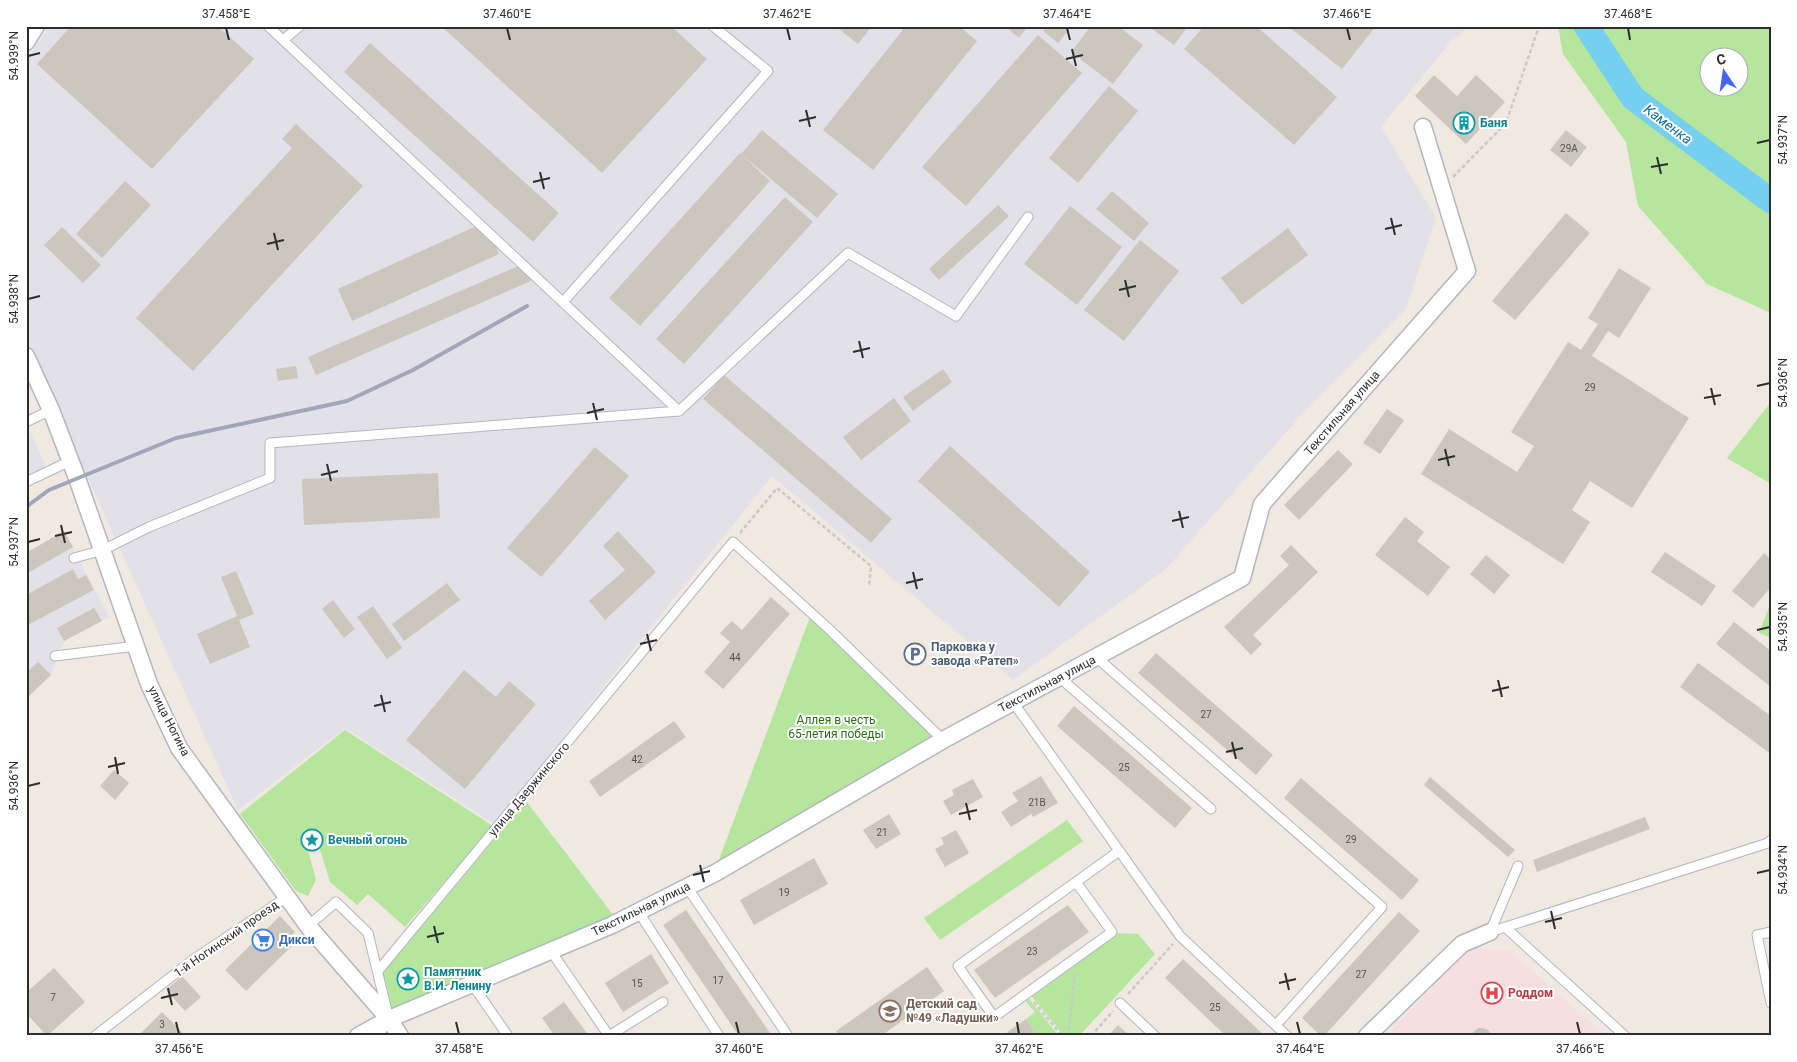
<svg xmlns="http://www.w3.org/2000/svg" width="1797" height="1062" font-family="Roboto,sans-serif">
	<rect width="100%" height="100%" fill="#efe9e1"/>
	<g fill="#e3e1e8">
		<polygon points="50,26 1469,26 1452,40 1381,127 1436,218 1406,309 1302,414 1166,569 1013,680 772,476 494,824 345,728 238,810 26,341 26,60"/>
		<polygon points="26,423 47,469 26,489"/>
		<polygon points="64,531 109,617 64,641 51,675 26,699 26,553"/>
	</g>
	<polygon fill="#f5dfe0" points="1470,948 1509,950 1606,1036 1386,1036"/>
	<g fill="#b6e59e" fill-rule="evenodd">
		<path d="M1558 26H1771V313L1707 284 1638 206 1626 142 1563 54ZM1710 58H1740V88H1710Z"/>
		<polygon points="1771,402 1771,484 1727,458"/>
		<polygon points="1771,602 1771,638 1759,633"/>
		<polygon points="810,617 937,739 717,865"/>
		<polygon points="345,730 493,826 405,927 368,894 357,905 330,882 318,843 307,847 316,880 308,896 296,891 240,814"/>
		<polygon points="526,801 617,920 383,1018 382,974"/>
		<polygon points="1067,820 1083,841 940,940 924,918"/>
		<polygon points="1114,933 1138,934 1155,954 1079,1036 1064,1036 1029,993"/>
		<polygon points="1026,995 1059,1036 1037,1036 1026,1019 1035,1012 1023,998"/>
	</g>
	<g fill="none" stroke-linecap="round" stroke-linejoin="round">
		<polyline stroke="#75cff0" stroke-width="25" points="1586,26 1633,98 1771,201"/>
	</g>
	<g fill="#cbc7bf">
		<polygon points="71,26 218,26 254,59 152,169 37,64"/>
		<polygon points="441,26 671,26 707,59 602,173"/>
		<polygon points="835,26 872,26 858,44"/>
		<polygon points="906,26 959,26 977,41 873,170 823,130"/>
		<polygon points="1005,26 1028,26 1019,38"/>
		<polygon points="1047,26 1072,26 1058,43 1043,31"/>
		<polygon points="1091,26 1118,26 1143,45 1113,84 1071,52"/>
		<polygon points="1148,26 1188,26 1174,45"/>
		<polygon points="1204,26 1256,26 1337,97 1294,145 1184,49"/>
		<polygon points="1288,26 1376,26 1342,69"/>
		<polygon points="1038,35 1082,73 966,206 922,167"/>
		<polygon points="370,43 559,213 533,242 344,72"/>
		<polygon points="1434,75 1457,96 1476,75 1505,102 1466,144 1415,96"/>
		<polygon points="1109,86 1138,111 1078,183 1049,158"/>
		<polygon points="296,124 363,186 193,371 136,318 292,148 282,139"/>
		<polygon points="762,130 838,194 817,218 741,154"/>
		<polygon points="1566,130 1587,147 1571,167 1550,150"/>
		<polygon points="740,153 770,181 640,326 609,298"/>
		<polygon points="125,181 151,205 102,258 76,234"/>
		<polygon points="1112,191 1149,223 1134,241 1096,209"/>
		<polygon points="785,197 813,222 684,364 656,339"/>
		<polygon points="998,205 1009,216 939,280 929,269"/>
		<polygon points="1070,206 1122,247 1077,305 1024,264"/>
		<polygon points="1566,213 1590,233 1515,320 1492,301"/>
		<polygon points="485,222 499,254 352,321 338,289"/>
		<polygon points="62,227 101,265 83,283 44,245"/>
		<polygon points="1288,228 1308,255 1242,305 1221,278"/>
		<polygon points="1140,240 1179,271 1124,341 1084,310"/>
		<polygon points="523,264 531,281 316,375 308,357"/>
		<polygon points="1619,268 1651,288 1619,338 1608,331 1592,356 1689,418 1632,508 1590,481 1572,510 1590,522 1563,564 1421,474 1449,429 1517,472 1534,446 1511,432 1568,342 1581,350 1598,324 1588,318"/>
		<polygon points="296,366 298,378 278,381 276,369"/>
		<polygon points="943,369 952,382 913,411 903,397"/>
		<polygon points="724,375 892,519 871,543 703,399"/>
		<polygon points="894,398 911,421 861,460 843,437"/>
		<polygon points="1387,409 1404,420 1380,454 1363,443"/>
		<polygon points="950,446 1090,572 1059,607 918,481"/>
		<polygon points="595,447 629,476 541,577 507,548"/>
		<polygon points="1338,450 1353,464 1299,520 1284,505"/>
		<polygon points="438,473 440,518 304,525 302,479"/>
		<polygon points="1405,517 1424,532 1417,541 1450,567 1428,596 1375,555"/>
		<polygon points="64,531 73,547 26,574 26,553"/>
		<polygon points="618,531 656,572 605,620 589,601 625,570 603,546"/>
		<polygon points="1291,545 1318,572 1253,635 1262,644 1251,655 1224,627 1289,565 1280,556"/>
		<polygon points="1665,552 1716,586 1702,606 1651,572"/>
		<polygon points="1764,553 1771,559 1771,587 1753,608 1732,591"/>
		<polygon points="1486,555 1510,575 1494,594 1470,574"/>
		<polygon points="73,569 78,579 86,575 94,590 26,626 26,595"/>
		<polygon points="236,571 254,614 239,620 250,647 210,664 197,634 237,616 221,577"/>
		<polygon points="447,583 460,600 404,641 392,624"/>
		<polygon points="771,597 790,614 723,689 704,672 730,642 720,633 732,621 742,630"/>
		<polygon points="333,600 355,629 344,638 322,609"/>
		<polygon points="373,606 402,648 387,659 357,617"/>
		<polygon points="94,608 102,621 64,641 57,628"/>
		<polygon points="1734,622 1771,651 1771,687 1716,644"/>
		<polygon points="1156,653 1273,755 1256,775 1138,673"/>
		<polygon points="38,662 51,675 26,699 26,673"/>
		<polygon points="1698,663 1771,716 1771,754 1680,687"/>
		<polygon points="464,670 496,697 509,681 536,704 465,789 406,740"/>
		<polygon points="1074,706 1192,808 1175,828 1057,726"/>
		<polygon points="674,721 686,737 600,797 589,781"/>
		<polygon points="114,770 129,783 115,800 100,786"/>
		<polygon points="1041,776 1058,803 1033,817 1031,814 1011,827 1001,812 1018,801 1012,793"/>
		<polygon points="1430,777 1515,850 1508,857 1424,785"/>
		<polygon points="1301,778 1419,880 1402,900 1284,798"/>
		<polygon points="973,779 983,797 951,815 943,801 954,795 952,790"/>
		<polygon points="889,814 901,834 876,849 863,830"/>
		<polygon points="1645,817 1650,829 1537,872 1533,860"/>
		<polygon points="956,830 969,853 945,867 935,849 944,844 941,838"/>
		<polygon points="814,858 828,884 754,925 740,900"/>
		<polygon points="1068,905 1089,932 995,998 974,970"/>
		<polygon points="686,910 772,1036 739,1036 663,925"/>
		<polygon points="1399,912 1420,931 1324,1036 1321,1036 1302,1018"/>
		<polygon points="280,916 295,932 288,938 294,944 246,991 225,970"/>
		<polygon points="651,954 669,983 623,1012 605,983"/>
		<polygon points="1183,959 1265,1036 1226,1036 1165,978"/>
		<polygon points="927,967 944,991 881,1036 839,1036 836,1031"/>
		<polygon points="54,968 85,1002 47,1036 26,1013 26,993"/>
		<polygon points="182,976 201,997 185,1011 166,990"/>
		<polygon points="564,1002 589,1036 555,1036 542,1018"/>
		<polygon points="162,1012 186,1036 138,1036"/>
		<polygon points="1026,1019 1037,1036 1010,1036 1007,1032"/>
		<polygon points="1118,1025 1130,1036 1108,1036"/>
		<polygon points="1478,1028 1483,1028 1488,1030 1493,1036 1469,1036"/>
	</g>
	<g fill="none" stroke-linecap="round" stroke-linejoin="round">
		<g stroke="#b4b7c1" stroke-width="11">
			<g id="lane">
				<polyline points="283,40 300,26"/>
				<polyline points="563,302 768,71 713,26"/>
				<polyline points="679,411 848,253 956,316 1028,217"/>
				<polyline points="26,422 51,410"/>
				<polyline points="26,482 70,461"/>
				<polyline points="74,558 103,550 149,527 270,478 270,443 679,411 268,26"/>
				<polyline points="55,656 136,646"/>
				<polyline points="1096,657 1382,907 1276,1025"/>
				<polyline points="1059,677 1211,809"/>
				<polyline points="1013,702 1180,936 1287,1036"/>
				<polygon points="1076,882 1112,932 994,1017 958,966"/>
				<polyline points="1076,882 1119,851"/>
				<polyline points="687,887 788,1036"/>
				<polyline points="638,911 719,1036"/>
				<polyline points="308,926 336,902 368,933 389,1019 378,1036"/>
				<polyline points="1506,928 1625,1036"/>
				<polyline points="1490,932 1768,843 1771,840"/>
				<polyline points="1490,932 1518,866"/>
				<polyline points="1771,932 1757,935 1771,1003"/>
				<polyline points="551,951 609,1036 663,1002"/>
				<polyline points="378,971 733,542 829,629 943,740"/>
				<polyline points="472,984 508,1036"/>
				<polyline points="1120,1003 1155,1036"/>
				<polyline points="95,1036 194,959 287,897"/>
			</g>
		</g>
		<g stroke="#b4b7c1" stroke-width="19">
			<g id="street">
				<polyline points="26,42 36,26"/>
				<polyline points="26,356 51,410 77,478 149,684 179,748 308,926 389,1019 400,1036"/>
				<polyline points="358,1036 389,1019 612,925 717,872 943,740 1242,578 1262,504 1467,271 1423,127"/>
				<polyline points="1367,1036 1462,944 1490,932"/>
			</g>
		</g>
		<g stroke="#c9c9c9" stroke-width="2.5" stroke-dasharray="4 2.5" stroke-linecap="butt">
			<polyline points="1453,177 1506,123 1539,26"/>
			<polyline points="740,533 777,488 871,566 869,587"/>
			<polyline points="1128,994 1173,944"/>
			<polyline points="1034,1002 1062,1036"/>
			<polyline points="1068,1036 1075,973"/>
			<polyline points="1091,1036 1113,1011"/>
		</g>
		<use href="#lane" stroke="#fff" stroke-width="9"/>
		<use href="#street" stroke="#fff" stroke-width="16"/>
		<polyline stroke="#a3a6b8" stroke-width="4" points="26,507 49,490 176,438 347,401 413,370 527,306"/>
	</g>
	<path fill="none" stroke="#2e2e2e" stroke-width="2" d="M226 28 229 40M507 28 510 40M787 28 790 40M1067 28 1070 40M1347 28 1350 40M1628 28 1630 40M1072 49 1076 66M28 56 40 53M1066 59 1083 55M806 110 810 127M799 121 816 117M1757 143 1770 140M1657 157 1661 174M1651 167 1668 164M540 172 544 189M533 182 550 178M1391 218 1395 235M1385 229 1402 225M274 233 278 250M267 244 284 240M1125 280 1129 297M1119 290 1136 286M28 299 40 296M859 341 863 358M853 352 870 348M1757 386 1770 383M1711 388 1715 405M1704 398 1721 395M593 403 597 420M587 413 604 409M1445 449 1449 466M1438 460 1455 456M327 464 331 481M321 475 338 471M1179 511 1183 528M1172 521 1189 517M61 525 65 543M55 536 72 532M28 542 40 539M913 572 917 589M906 583 923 579M1757 630 1770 627M647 634 651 651M640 644 657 640M1498 680 1502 697M1492 691 1509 687M381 695 385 712M374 706 391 702M1232 742 1236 759M1226 752 1243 748M115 757 118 774M108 767 125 763M28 786 40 783M966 803 970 820M959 814 977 810M700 865 704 882M1757 873 1770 870M693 875 710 871M1551 911 1555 929M1545 922 1562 918M434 926 438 943M427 937 444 933M1285 973 1289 990M1279 983 1296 979M168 988 172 1005M161 998 178 994M176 1022 179 1034M456 1022 459 1034M736 1022 739 1034M1017 1022 1019 1034M1297 1022 1300 1034M1577 1022 1580 1034"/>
	<defs>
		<g id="building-ring" transform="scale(1.125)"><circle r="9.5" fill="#fff" stroke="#0f9aa8" stroke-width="1.5"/><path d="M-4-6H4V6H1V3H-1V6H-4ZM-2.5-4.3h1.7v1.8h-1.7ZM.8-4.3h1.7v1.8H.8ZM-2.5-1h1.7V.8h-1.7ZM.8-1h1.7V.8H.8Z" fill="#0f9aa8"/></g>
		<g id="parking-ring" transform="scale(1.125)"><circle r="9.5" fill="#fff" stroke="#5c6f8a" stroke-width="1.5"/><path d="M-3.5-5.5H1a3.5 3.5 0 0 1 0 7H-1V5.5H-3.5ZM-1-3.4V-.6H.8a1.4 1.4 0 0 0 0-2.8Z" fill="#5c6f8a"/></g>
		<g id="sight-ring" transform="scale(1.125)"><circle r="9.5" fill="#fff" stroke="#0f9aa8" stroke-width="1.5"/><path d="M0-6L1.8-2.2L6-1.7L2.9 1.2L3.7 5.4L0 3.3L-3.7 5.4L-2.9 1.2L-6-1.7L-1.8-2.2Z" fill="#0f9aa8"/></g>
		<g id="supermarket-ring" transform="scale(1.125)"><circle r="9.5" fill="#fff" stroke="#3f7fe0" stroke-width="1.5"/><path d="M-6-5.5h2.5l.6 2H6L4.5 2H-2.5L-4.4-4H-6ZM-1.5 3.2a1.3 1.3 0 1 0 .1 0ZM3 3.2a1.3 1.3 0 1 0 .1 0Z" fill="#3f7fe0"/></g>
		<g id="hospital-ring" transform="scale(1.125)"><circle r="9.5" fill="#fff" stroke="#e0444e" stroke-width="1.5"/><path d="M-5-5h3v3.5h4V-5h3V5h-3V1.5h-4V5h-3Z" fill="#e0444e"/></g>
		<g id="school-ring" transform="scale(1.125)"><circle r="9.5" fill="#fff" stroke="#8d6e63" stroke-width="1.5"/><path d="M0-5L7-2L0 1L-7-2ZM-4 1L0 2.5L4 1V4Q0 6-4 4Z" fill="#8d6e63"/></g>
	</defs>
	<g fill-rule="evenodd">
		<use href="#building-ring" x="1464" y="123"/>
		<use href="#parking-ring" x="915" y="654"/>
		<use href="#sight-ring" x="312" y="840"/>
		<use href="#supermarket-ring" x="263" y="940"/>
		<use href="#sight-ring" x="408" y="979"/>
		<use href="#hospital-ring" x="1492" y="993"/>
		<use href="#school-ring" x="890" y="1011"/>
	</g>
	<g text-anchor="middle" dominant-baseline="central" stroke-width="4" stroke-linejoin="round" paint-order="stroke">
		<g font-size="10" fill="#555452">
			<text x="1569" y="148">29А</text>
			<text x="1590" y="387">29</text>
			<text x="735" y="657">44</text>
			<text x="1206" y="714">27</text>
			<text x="637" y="759">42</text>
			<text x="1124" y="767">25</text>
			<text x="1037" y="802">21В</text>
			<text x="882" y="832">21</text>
			<text x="1351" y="839">29</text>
			<text x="784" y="892">19</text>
			<text x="1032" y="951">23</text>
			<text x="1361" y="974">27</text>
			<text x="718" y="980">17</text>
			<text x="637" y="983">15</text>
			<text x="53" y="997">7</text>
			<text x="1215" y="1007">25</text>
			<text x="162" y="1024">3</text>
		</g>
		<g font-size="12" font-weight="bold" fill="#0d838f" stroke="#fff" text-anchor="start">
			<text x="1480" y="123">Баня</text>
			<text x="328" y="840">Вечный огонь</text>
			<text x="424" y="972">Памятник<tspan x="424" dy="14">В.И. Ленину</tspan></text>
		</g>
		<g font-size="12" fill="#2e2e2e" stroke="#fff">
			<text transform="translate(1342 413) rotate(-49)">Текстильная улица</text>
			<text transform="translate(1047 684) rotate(-28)">Текстильная улица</text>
			<text transform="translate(169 721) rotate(63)">улица Ногина</text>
			<text transform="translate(529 789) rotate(-50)">улица Дзержинского</text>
			<text transform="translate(641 909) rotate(-26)">Текстильная улица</text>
			<text transform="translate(226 939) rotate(-35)">1-й Ногинский проезд</text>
		</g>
		<g font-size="12" font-weight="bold" fill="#4e5e75" stroke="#fff" text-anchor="start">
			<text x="931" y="647">Парковка у<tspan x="931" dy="14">завода «Ратеп»</tspan></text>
		</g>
		<g font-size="12" fill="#2c6e1b" stroke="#fff">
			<text x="836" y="720">Аллея в честь<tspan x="836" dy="14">65-летия победы</tspan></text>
		</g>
		<g font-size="12" font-weight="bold" fill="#366cbe" stroke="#fff" text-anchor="start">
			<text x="279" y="940">Дикси</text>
		</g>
		<g font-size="12" font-weight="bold" fill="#be3a42" stroke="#fff" text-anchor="start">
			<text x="1508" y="993">Роддом</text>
		</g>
		<g font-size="12" font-weight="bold" fill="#785e54" stroke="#fff" text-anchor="start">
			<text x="906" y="1004">Детский сад<tspan x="906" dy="14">№49 «Ладушки»</tspan></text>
		</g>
		<g font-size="14" font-style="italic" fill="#0d6fa3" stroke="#fff">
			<text transform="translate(1668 124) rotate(37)">Каменка</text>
		</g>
	</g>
	<rect width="1797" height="1062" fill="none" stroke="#ffffff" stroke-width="55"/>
	<g transform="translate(1724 72) rotate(347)"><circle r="24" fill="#ffffff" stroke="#ababab"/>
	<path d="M0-4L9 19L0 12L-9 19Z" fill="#4264fb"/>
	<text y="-8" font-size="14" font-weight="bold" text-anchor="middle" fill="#2e2e2e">С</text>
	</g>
	<rect x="28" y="28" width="1742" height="1006" fill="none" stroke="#2e2e2e" stroke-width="2"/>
	<g font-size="12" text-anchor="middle" fill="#2e2e2e">
		<text x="226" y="18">37.458°E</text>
		<text x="507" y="18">37.460°E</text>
		<text x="787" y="18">37.462°E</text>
		<text x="1067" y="18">37.464°E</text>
		<text x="1347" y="18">37.466°E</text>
		<text x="1628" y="18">37.468°E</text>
		<text transform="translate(14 56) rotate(-90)" y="4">54.939°N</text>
		<text transform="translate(1783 140) rotate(-90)" y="4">54.937°N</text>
		<text transform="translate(14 299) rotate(-90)" y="4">54.938°N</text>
		<text transform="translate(1783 383) rotate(-90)" y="4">54.936°N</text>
		<text transform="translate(14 542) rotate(-90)" y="4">54.937°N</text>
		<text transform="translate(1783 627) rotate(-90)" y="4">54.935°N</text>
		<text transform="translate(14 786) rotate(-90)" y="4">54.936°N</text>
		<text transform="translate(1783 870) rotate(-90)" y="4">54.934°N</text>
		<text x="179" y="1053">37.456°E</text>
		<text x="459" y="1053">37.458°E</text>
		<text x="739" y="1053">37.460°E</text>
		<text x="1019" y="1053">37.462°E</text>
		<text x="1300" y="1053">37.464°E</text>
		<text x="1580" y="1053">37.466°E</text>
	</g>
</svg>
